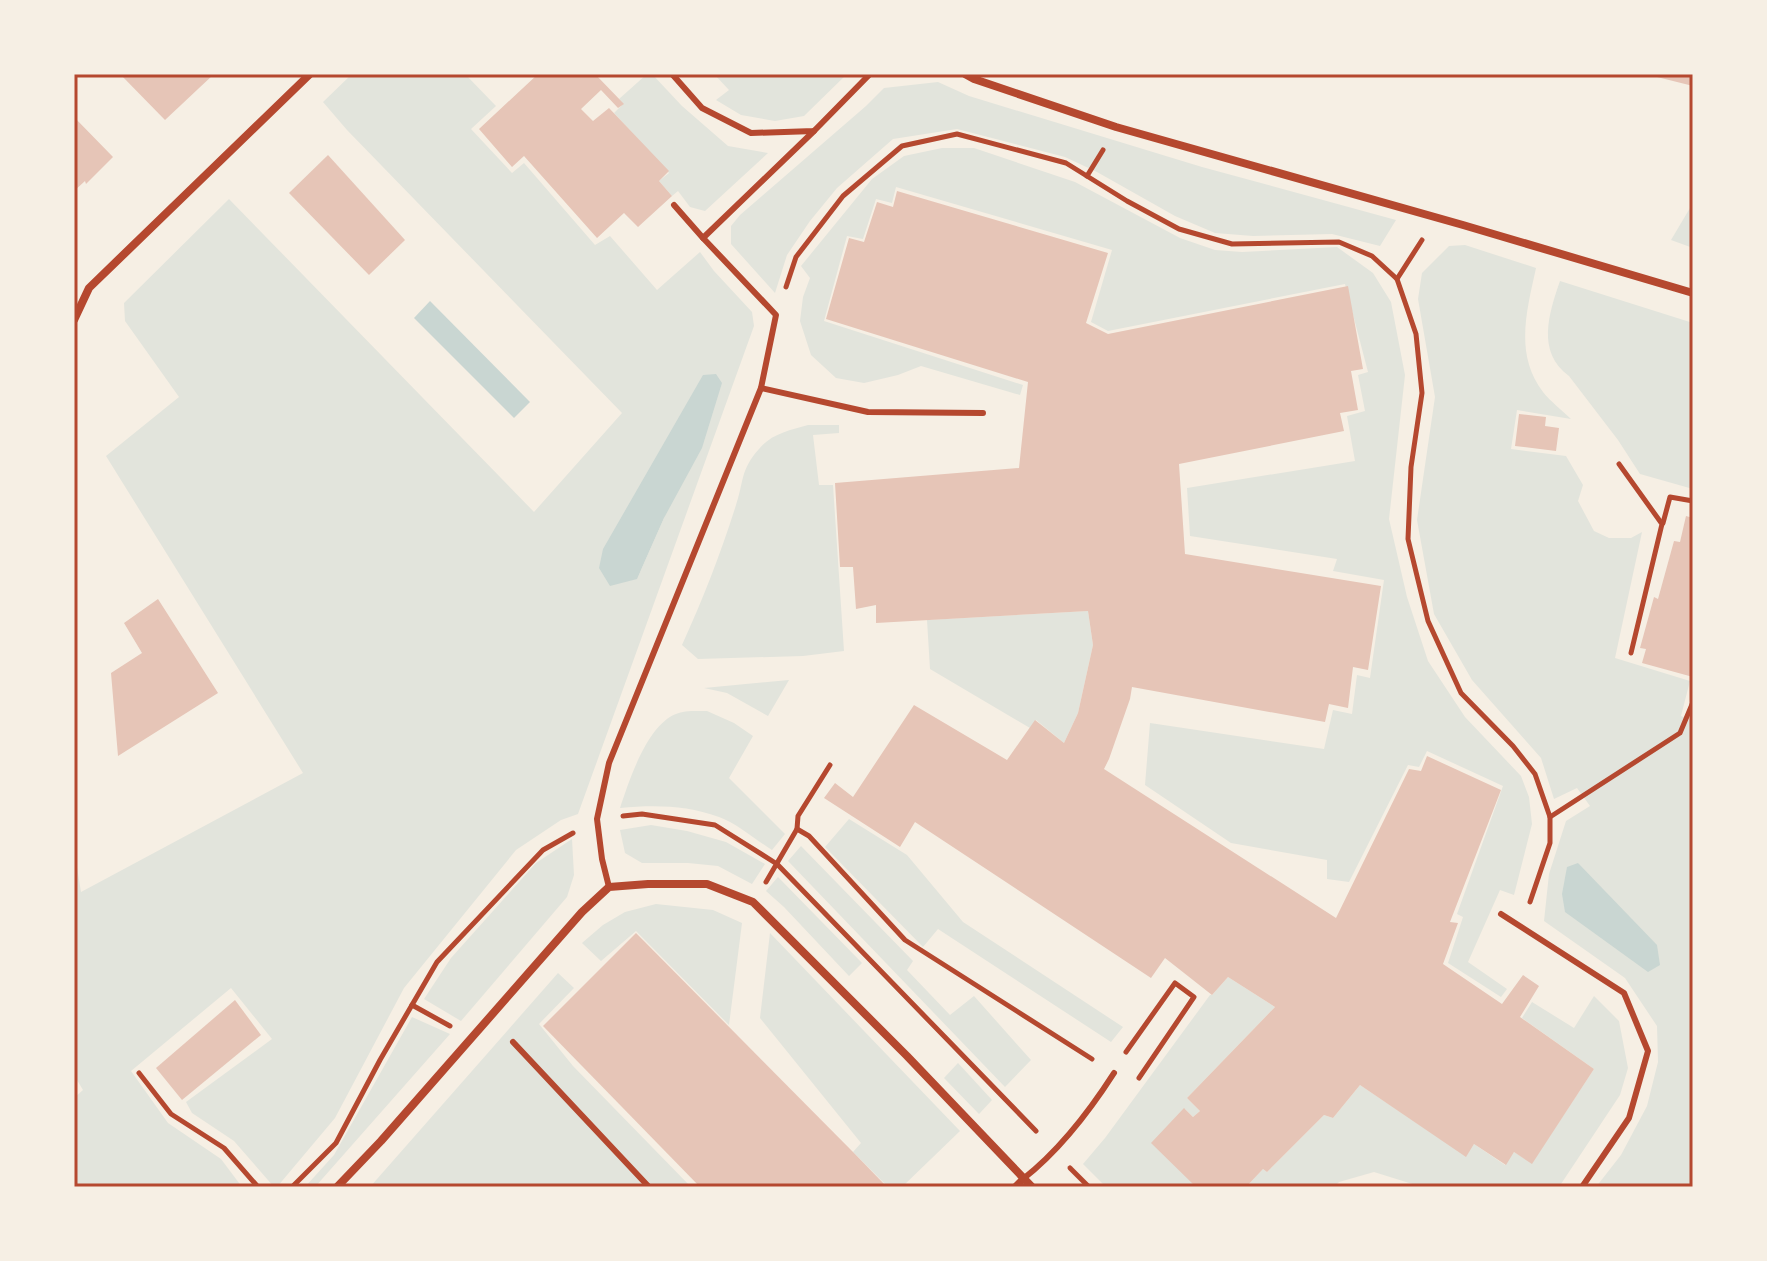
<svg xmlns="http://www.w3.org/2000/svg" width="1767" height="1261" font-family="'Fira Sans Condensed',sans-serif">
	<rect width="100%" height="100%" fill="#f6efe4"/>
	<g fill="#e2e4dc" fill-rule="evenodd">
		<path d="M352 74H465L496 106 471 129 512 173 524 163 595 245 610 236 657 290 700 252 714 271 752 312 754 326 578 814 561 820 516 850 404 988 335 1118 277 1187H274L234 1141 192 1113 186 1102 272 1039 231 988 131 1071 168 1123 221 1159 242 1187H74V1098L83 1090 74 1075V849L81 892 303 773 106 456 179 397 125 321 124 303 229 199 534 512 622 413 347 130 323 102ZM716 374 664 518 637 579Z"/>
		<polygon points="647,74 652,74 682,106 728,146 768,153 705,211 690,207 678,191 672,196 659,181 669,173 614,113 623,104 619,99"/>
		<polygon points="714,74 847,74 804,116 775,121 741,115 716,100 729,90"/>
		<polygon points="938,82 969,96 1202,167 1396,220 1380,246 1332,234 1253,236 1215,233 1175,216 1097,172 1065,157 957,129 893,139 837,188 810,221 787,255 775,293 731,244 731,226 740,215 866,106 884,88"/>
		<polygon points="942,148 974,148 1075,182 1180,238 1215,250 1242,252 1337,247 1373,273 1391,302 1405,375 1389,519 1407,597 1428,661 1465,717 1521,776 1529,797 1532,824 1514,895 1500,890 1468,962 1507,989 1501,997 1448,963 1463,917 1457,914 1503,786 1427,751 1419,767 1408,765 1349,882 1327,879 1327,860 1231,843 1145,785 1150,723 1324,749 1333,710 1352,714 1357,675 1370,678 1384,580 1333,571 1337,559 1190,536 1187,488 1355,461 1347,416 1365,411 1358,375 1368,372 1345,284 1108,331 1091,322 1112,250 896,187 892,203 876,199 863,239 847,236 824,321 1023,385 1020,395 921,366 898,375 864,383 836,378 811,355 800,321 803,297 810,278 801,266 872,179 904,156"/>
		<polygon points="1693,203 1693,248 1671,240"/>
		<path d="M1465 245 1536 268C1527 310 1514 354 1543 392 1551 402 1562 410 1571 419L1517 410 1511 449 1566 456 1583 485 1578 501 1594 531 1609 538H1631L1642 532 1615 658 1690 681 1681 716 1693 721V1187H1596L1621 1155 1647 1106 1658 1062 1657 1026 1625 978 1544 921 1549 874 1566 821 1590 806 1577 788 1554 799 1541 758 1472 680 1434 614 1417 520 1435 397 1418 299 1422 273 1449 246Z"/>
		<path d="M1560 281 1693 323V489L1640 474 1618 440 1569 376C1536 352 1549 313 1560 281Z"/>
		<path d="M808 425H839V433L813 435 819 485H833L844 651 803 656 698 659 682 645C703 599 721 553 736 505 744 482 740 470 759 449 771 434 790 430 808 425Z"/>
		<polygon points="1088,611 1093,645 1078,713 1064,743 1036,720 1030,728 930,669 927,620"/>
		<polygon points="789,680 768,716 727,693 704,688"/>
		<path d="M707 711 734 723 753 736 729 778 785 834 772 850C756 840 736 823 719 817 686 805 654 805 620 808 629 781 647 725 676 714 684 710 698 711 707 711Z"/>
		<polygon points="849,819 907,855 963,922 1123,1027 1111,1042 938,929 923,947 825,847"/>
		<polygon points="651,825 687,831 726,842 765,864 752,884 718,866 688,863 642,863 625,853 620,830"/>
		<polygon points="572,839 574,875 567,897 461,1021 424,999 451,958 536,863"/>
		<polygon points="801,846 913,961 907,970 950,1015 974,996 1031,1060 1005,1087 788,861"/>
		<polygon points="778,877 862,963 849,976 784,907 766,891"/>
		<polygon points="656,904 713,910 742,923 729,1025 636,931 601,961 582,943 603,925 625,912"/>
		<polygon points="770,933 960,1131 902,1187 888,1187 853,1152 861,1143 760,1018"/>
		<polygon points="558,973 574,988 539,1024 573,1066 691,1187 370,1187"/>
		<polygon points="1228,977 1275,1007 1187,1098 1200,1111 1193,1117 1185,1109 1196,1187 1106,1187 1083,1164 1105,1138 1210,995 1212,995"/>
		<polygon points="1594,996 1619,1021 1628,1068 1620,1095 1559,1187 1422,1187 1374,1172 1339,1182 1334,1187 1246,1187 1263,1169 1267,1172 1324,1115 1333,1118 1360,1085 1466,1156 1474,1144 1505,1165 1514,1152 1532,1163 1594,1069 1522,1018 1532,1002 1574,1028"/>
		<polygon points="412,1017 450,1034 315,1187 305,1187 334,1155"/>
		<polygon points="958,1063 992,1100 979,1114 944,1078"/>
	</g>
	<g fill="#c9d6d2">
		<polygon points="430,301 530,402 514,418 414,318"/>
		<polygon points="716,374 722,383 702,448 664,518 637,579 610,586 599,568 603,549 703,375"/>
		<polygon points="1578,863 1657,945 1660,965 1648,972 1565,912 1562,894 1567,867"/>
	</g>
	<g fill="#e6c5b7">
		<polygon points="120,74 214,74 165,120"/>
		<polygon points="538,74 595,74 624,104 618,108 601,90 581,109 593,121 609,108 669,171 659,181 672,196 638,227 624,213 597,238 524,156 512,167 479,129"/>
		<polygon points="1649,74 1693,74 1693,86 1649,75"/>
		<polygon points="74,117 113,157 86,184 85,181 74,191"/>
		<polygon points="328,155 405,240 369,275 289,193"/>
		<polygon points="897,191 1108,253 1086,323 1108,334 1348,286 1363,369 1351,371 1358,410 1340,413 1344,431 1179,464 1185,554 1381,586 1368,670 1353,667 1348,708 1329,704 1325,722 1132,687 1130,699 1109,759 1104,769 1336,918 1409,769 1421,771 1427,756 1501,790 1450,922 1458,923 1443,964 1502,1004 1523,975 1539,986 1520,1017 1594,1069 1532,1164 1514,1152 1506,1165 1474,1144 1466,1157 1360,1085 1333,1118 1324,1115 1267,1172 1263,1169 1246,1187 1196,1187 1151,1143 1184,1108 1193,1117 1200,1111 1187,1098 1275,1007 1228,977 1212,995 1165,958 1151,978 915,822 900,847 824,798 835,783 853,797 914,705 1007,760 1035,720 1064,743 1078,713 1093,645 1088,611 876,623 876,605 856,609 853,567 840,567 835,483 1019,468 1028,382 826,319 849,238 864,242 877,202 893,207"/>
		<polygon points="1519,414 1546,417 1545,426 1559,428 1556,451 1515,446"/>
		<polygon points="1686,516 1693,518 1693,677 1642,663 1646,649 1640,648 1654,597 1658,599 1674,541 1680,542"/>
		<polygon points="158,599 218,693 118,756 111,673 142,653 124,623"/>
		<polygon points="636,933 853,1152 887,1187 700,1187 543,1026"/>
		<polygon points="235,1000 261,1035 182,1100 156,1068"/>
	</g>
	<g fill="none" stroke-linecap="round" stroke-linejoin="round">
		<g stroke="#b5482f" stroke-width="5">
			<polyline points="1087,176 1103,150"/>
			<polyline points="1397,279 1422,240"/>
			<polyline points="786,287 796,257 843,196 902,146 957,134 1066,163 1127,201 1179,229 1232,244 1339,242 1372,256 1397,279 1416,334 1422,393 1411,467 1408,539 1428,621 1461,693 1513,746 1535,774 1550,817 1550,843 1530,902"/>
			<polyline points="1619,464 1662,524 1631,653"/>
			<polyline points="1663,523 1670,497 1693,501"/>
			<polyline points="623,816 642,814 715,825 777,864 1036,1131"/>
			<polyline points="1550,817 1680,733 1693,702"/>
			<polyline points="797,829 798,816 830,765"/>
			<polyline points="766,882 797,829 809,836 905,940 1092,1059"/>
			<polyline points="412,1005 450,1026"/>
			<polyline points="1126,1052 1175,983 1194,997 1139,1078"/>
			<polyline points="139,1073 171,1114 224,1148 258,1187"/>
			<polyline points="1070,1168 1089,1187"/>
			<polyline points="292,1187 336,1143 380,1060 437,962 543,850 573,833"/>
		</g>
		<g stroke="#b5482f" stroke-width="6">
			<polyline points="672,74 702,108 751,133 814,131 870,74"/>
			<polyline points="674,205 703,238"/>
			<polyline points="761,388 868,412 983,413"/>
			<polyline points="609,887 602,859 597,819 609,763 761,388 776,315 703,238 814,131"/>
			<polyline points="1501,914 1624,993 1648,1051 1629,1118 1582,1187"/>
			<polyline points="513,1042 649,1187"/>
			<path d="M1023 1179C1060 1150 1089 1112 1114 1073"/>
		</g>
		<polyline stroke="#b5482f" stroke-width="7" points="1015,1187 1023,1179"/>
		<g stroke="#b5482f" stroke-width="8">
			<polyline points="965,74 974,79 1116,127 1463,225 1693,293"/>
			<polyline points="74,320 89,288 310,74"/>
			<polyline points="337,1187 381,1141 582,912 609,887 648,884 707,884 753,902 907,1056 1032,1187"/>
		</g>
	</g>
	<rect width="1767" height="1261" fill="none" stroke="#f6efe4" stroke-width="152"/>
	<rect x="76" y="76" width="1615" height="1109" fill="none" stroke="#b5482f" stroke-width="3"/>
</svg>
